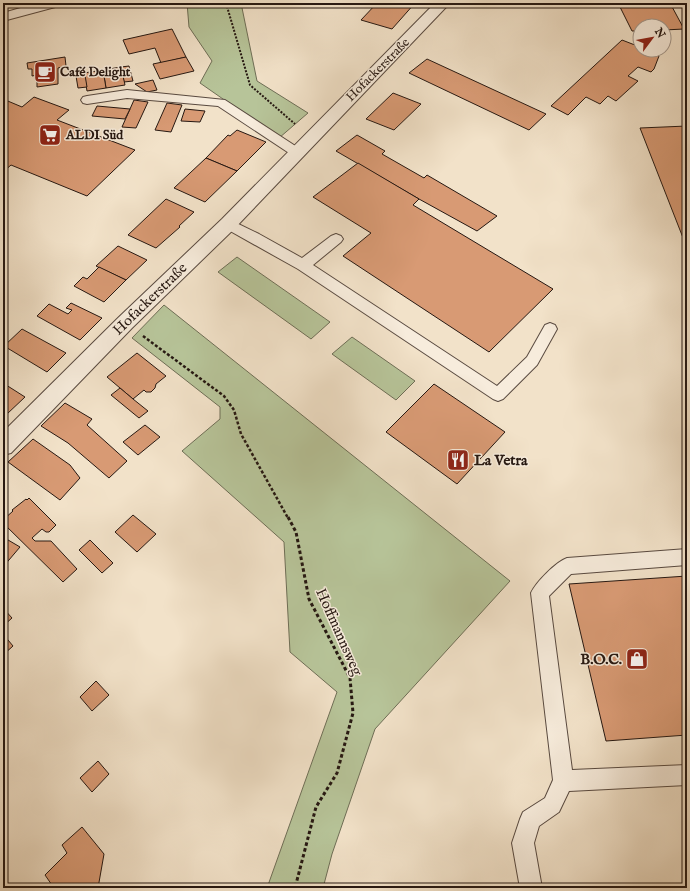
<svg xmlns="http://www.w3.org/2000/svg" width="690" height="891" font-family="'IM FELL English',serif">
	<rect width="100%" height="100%" fill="#f2e2c9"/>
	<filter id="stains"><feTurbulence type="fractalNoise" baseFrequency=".005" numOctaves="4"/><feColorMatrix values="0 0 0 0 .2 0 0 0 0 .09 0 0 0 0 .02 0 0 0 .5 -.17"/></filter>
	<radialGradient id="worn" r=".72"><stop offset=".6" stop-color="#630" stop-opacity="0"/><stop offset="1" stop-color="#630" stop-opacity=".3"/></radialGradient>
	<g fill="#b7c499" stroke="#6e6e56">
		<polygon points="187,3 241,3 257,81 308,113 279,138 200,83 212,61 189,27"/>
		<polygon points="237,257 330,322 311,339 218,272"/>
		<polygon points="164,305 510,581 375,729 332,854 323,888 267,888 337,692 290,652 284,542 182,451 220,419 220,407 132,338"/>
		<polygon points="352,337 415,381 396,400 332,354"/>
	</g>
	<g fill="#d89a74" stroke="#261812">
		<polygon points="377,3 415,3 392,29 361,20"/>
		<polygon points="618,3 670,3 684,29 664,30 664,26 640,26 640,31 632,31"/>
		<polygon points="172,29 186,57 161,63 155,48 129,54 123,40"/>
		<polygon points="622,40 640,47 640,50 646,50 659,56 654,69 651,72 638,67 628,76 638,81 616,101 608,96 600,104 586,97 568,115 551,106"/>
		<polygon points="65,57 66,66 58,68 58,84 37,87 37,75 32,76 32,69 28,69 27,63"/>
		<polygon points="186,57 194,71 160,79 153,64"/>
		<polygon points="427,59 546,114 529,130 409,73"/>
		<polygon points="129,66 133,81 124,82 121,67"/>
		<polygon points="121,67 125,85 106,88 103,70"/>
		<polygon points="103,70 106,88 87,91 84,73"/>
		<polygon points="85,75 87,87 78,88 76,76"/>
		<polygon points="153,80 157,90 147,92 135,84"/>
		<polygon points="393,93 421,104 394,130 366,119"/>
		<polygon points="34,97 69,110 57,120 135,150 87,196 11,165 3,172 3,99 22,107"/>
		<polygon points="134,100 148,102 136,128 122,127"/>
		<polygon points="167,103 182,105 171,132 155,130"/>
		<polygon points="97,106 130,109 125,119 92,116"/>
		<polygon points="185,109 205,111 200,122 181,121"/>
		<polygon points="687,126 687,248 640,128"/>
		<polygon points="237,130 266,142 237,171 206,158 228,135 230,136"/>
		<polygon points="357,135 385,151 382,154 424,178 427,175 497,216 477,231 419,199 336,151"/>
		<polygon points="206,158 237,171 205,202 174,188"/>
		<polygon points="358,163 419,199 413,205 553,289 489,352 343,256 371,233 313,197"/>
		<polygon points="166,199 194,212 179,226 180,227 156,248 128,235"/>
		<polygon points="118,246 147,260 126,280 96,266"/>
		<polygon points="99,267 126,280 104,302 74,286 83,277 87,279"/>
		<polygon points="71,303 102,318 80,340 37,316 49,304 68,314 72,310 66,308"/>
		<polygon points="22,329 66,353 47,372 4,346"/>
		<polygon points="137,353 166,376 156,384 155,388 151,392 146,392 144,390 133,399 107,377"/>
		<polygon points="3,383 25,397 7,414 3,411"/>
		<polygon points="434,384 505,432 457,484 386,432"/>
		<polygon points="120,388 133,399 148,411 139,418 111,395"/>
		<polygon points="65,403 92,419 87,425 127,461 109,478 68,443 41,426"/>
		<polygon points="145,425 160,437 138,455 123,442"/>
		<polygon points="33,439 70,465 80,478 60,500 8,462"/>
		<polygon points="29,498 56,525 49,532 46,532 42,529 32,538 35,541 51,541 77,569 63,582 3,523 3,520 13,511 12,510 26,499 27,500"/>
		<polygon points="133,515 156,534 137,552 115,532"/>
		<polygon points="3,537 20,547 3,567"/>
		<polygon points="90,540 113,563 102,573 79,550"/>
		<polygon points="687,576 687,735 606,741 569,584"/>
		<polygon points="3,608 12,618 3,626"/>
		<polygon points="3,634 13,646 3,655"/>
		<polygon points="96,681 109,695 92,711 80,697"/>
		<polygon points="98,761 109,774 92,792 80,778"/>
		<polygon points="82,827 104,854 98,888 54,888 45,875 67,853 62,845"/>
	</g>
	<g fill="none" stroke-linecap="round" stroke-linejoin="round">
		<g stroke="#594a40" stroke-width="2">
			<g id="service">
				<polygon points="127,90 225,100 300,149 302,152 300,155 292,155 218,106 127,98 87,104 83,103 81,100 83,97 87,96"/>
				<polygon points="228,219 259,234 302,258 331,236 336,234 341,236 343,239 341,242 313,265 497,386 527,357 545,325 550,323 555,325 557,329 537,365 503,399 498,401 493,399 298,269 223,227 221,224 223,221"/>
				<path d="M687 549V565L571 574 549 596 572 770 687 765V785L569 791 559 812 539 826 534 843 542 888H520L512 843 520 819 523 812 545 798 553 780 531 593C536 582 556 562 567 558Z"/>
			</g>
		</g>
		<g stroke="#594a40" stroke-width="2">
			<g id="minor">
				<polygon points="38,3 61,3 59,6 3,21 3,13"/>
				<polygon points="435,3 450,3 234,229 132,328 11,453 3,455 3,432 118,318 222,219"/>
			</g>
		</g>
		<polyline stroke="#261812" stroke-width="2" stroke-dasharray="2 1.5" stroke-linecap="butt" points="226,3 250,85 295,124"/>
		<polyline stroke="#261812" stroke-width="2.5" stroke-dasharray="3 2" stroke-linecap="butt" points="143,336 224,396 234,410 241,434 288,518"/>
		<polyline stroke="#261812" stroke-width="3" stroke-dasharray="3.5 2.5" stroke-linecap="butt" points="288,517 296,532 309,599 350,678 353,713 337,773 316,807 295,888"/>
		<use href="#service" fill="#f7ecdc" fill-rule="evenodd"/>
		<use href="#minor" fill="#f7ecdc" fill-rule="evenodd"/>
	</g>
	<defs>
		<g id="cafe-square" transform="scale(1.15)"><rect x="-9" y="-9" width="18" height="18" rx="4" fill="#8f2418" stroke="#f7ecdc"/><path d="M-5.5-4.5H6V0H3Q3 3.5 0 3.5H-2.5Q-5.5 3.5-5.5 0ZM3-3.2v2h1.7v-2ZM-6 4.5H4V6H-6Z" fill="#fff"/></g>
		<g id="supermarket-square" transform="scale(1.15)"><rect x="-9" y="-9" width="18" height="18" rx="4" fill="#8f2418" stroke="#f7ecdc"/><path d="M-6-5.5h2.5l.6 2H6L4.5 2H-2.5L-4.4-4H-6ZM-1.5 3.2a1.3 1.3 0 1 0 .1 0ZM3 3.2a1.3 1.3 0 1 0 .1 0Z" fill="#fff"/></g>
		<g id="restaurant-square" transform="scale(1.15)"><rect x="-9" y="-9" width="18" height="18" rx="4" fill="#8f2418" stroke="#f7ecdc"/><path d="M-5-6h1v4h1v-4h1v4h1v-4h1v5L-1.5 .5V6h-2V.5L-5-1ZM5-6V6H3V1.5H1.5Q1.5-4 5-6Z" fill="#fff"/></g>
		<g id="shop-square" transform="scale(1.15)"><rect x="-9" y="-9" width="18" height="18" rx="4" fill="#8f2418" stroke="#f7ecdc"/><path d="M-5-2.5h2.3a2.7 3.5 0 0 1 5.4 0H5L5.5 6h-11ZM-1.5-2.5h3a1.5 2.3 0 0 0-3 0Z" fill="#fff"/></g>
	</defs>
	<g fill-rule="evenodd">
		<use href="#cafe-square" x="45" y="72"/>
		<use href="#supermarket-square" x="50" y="135"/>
		<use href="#restaurant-square" x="458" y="460"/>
		<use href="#shop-square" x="637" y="659"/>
	</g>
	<g text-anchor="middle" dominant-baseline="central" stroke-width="3" stroke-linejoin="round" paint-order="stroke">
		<g font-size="13" fill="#261812" stroke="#f7ecdc">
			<text transform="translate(378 70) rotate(-45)">Hofackerstraße</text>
		</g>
		<g font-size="13" font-weight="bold" fill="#261812" stroke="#f7ecdc" text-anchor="start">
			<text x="60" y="72">Café Delight</text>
			<text x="66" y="135">ALDI Süd</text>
		</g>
		<g font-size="15" fill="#261812" stroke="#f7ecdc">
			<text transform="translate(150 299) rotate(-44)">Hofackerstraße</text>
			<text transform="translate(339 632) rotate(66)">Hoffmannsweg</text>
		</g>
		<g font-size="15" font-weight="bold" fill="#261812" stroke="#f7ecdc" text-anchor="start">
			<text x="474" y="460">La Vetra</text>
			<text x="622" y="659" text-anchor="end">B.O.C.</text>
		</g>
	</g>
	<rect width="690" height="891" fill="none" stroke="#f2e2c9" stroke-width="16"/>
	<rect x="4" y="4" width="682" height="883" fill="none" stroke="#261812" stroke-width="2"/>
	<rect x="8" y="8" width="674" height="875" fill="none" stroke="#261812"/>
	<g transform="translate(652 38) rotate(58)"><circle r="19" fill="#f7ecdc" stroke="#a3978b"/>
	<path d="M0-3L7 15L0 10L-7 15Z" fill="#8f2418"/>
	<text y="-6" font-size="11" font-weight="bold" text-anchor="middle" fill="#261812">N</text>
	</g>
	<rect width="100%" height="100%" filter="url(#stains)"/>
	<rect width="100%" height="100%" fill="url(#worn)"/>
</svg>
